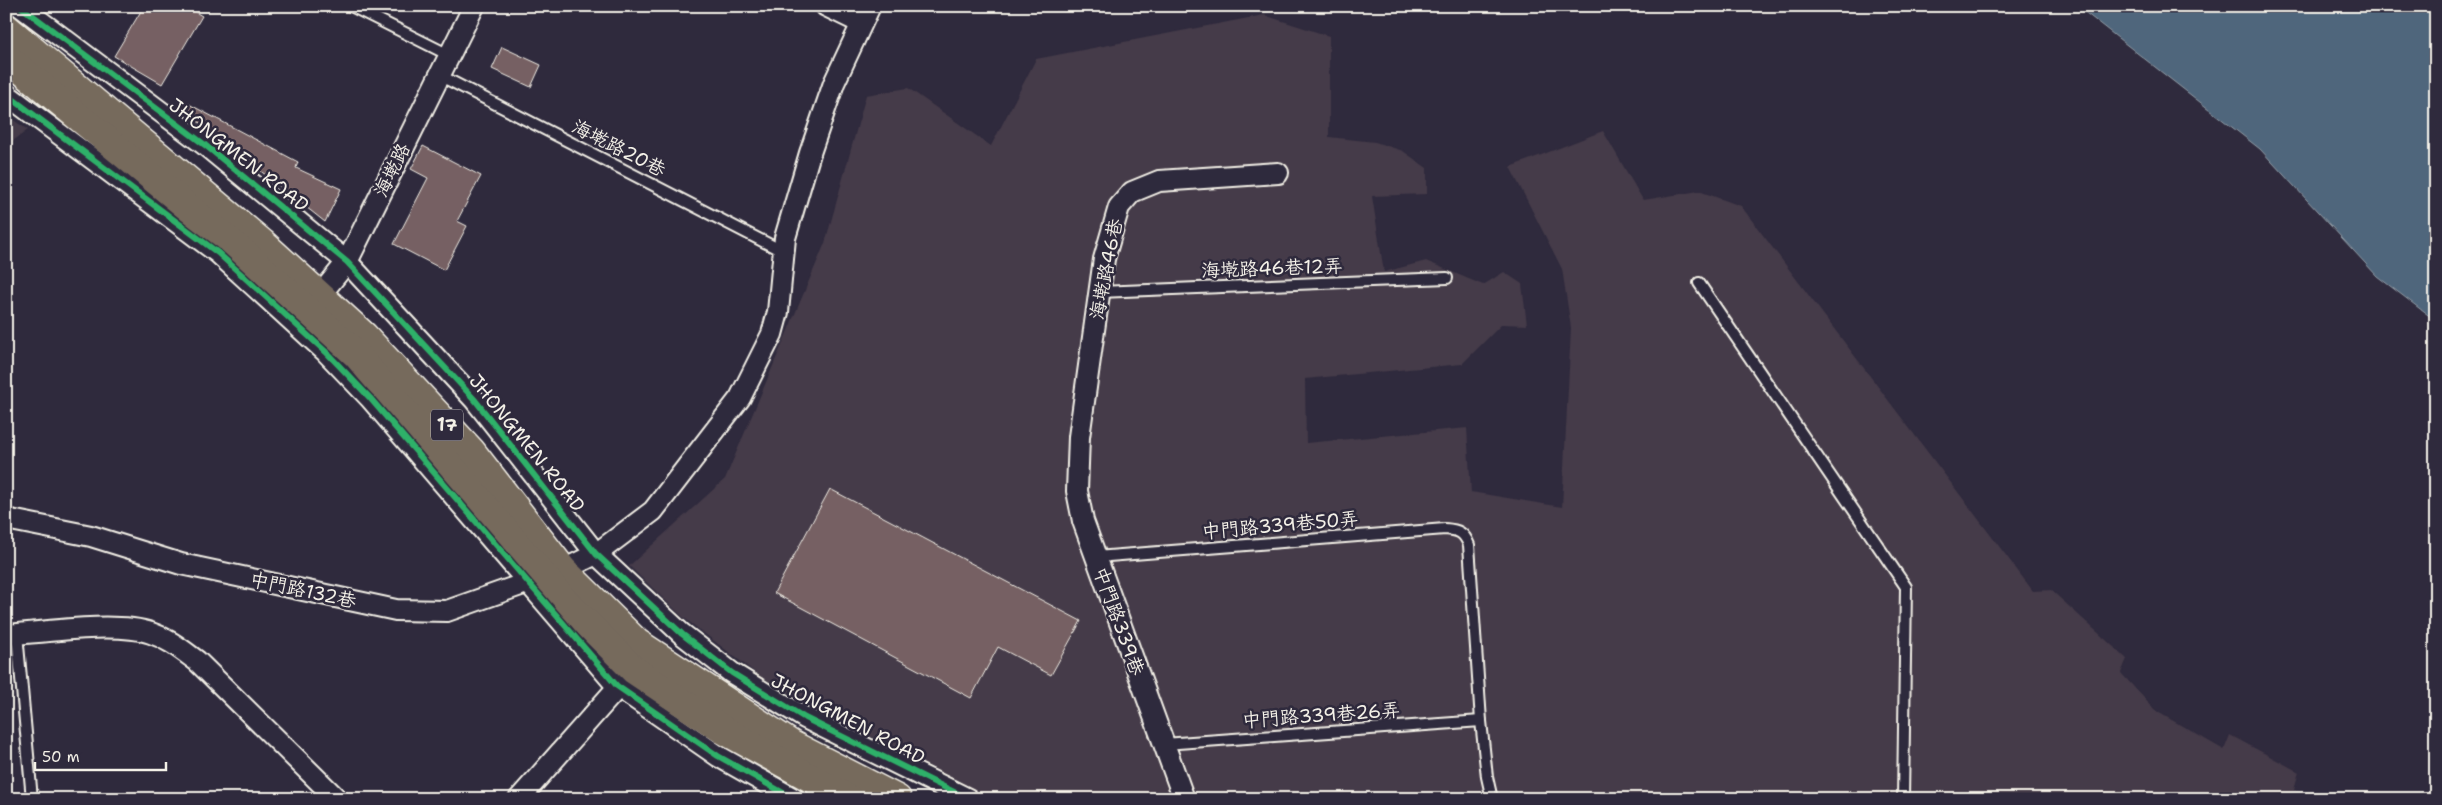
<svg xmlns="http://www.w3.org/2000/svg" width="2442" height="805" font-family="'Shantell Sans','LXGW WenKai TC',sans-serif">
	<rect width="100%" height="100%" fill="#2f2a3d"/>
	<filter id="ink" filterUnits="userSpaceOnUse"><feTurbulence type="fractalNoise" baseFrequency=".02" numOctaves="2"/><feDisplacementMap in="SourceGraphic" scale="10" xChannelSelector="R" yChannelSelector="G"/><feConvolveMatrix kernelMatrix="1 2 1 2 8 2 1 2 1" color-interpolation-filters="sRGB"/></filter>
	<g filter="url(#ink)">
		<g fill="#443a48">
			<polygon points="1264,15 1329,36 1329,137 1375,142 1403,151 1427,168 1427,194 1372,196 1384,272 1426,261 1483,285 1504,272 1522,284 1527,325 1502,324 1462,364 1305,379 1306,443 1467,428 1471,492 1562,507 1571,328 1562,269 1510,167 1603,131 1643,200 1699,191 1741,206 2033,591 2051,590 2127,659 2121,673 2156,711 2224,750 2230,735 2299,772 2294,789 2315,799 994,799 817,709 761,677 684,618 629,566 725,479 825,243 866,95 908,88 991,146 1036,59"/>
			<polygon points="6,115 28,130 6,146"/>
		</g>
		<polygon fill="#50667b" stroke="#929ea7" points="2077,6 2436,6 2436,321 2377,276 2260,149"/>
		<g fill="#766163" stroke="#f4f1e8">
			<polygon points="144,6 185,6 202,16 162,84 114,56"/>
			<polygon points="502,47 541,65 531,87 492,69"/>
			<polygon points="185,102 298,162 296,168 341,189 325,222 181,108"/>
			<polygon points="423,146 481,176 457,221 467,226 444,270 394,244 428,178 411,169"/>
			<polygon points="830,489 1081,621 1051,675 998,647 971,698 774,593"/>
		</g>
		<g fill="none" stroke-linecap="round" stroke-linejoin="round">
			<g stroke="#f4f1e8" stroke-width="14">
				<g id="service">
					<polyline points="351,6 449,55"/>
					<polyline points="439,75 784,252"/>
					<polyline points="1699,283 1906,587 1903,799"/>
					<polyline points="1099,292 1447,278"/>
					<path d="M1096 557 1445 529C1458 530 1464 532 1469 545L1481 721 1487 777 1492 799"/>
					<polyline points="17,634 32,799"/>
					<polyline points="1164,744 1481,721"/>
				</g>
			</g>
			<g stroke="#f4f1e8" stroke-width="24">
				<g id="minor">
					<polyline points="20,6 205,145 347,262 475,400 596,554 682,634 732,673 805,718 968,799"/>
					<polyline points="826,6 861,23"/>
					<polyline points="6,94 218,253 326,352 370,398 617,686 718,756 794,799"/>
					<polyline points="312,305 347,262 474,6"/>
					<polyline points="6,519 91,536 181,564 396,610 447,611 563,570 596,554 653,511 740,398 772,334 778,312 785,238 810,153 834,83 870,6"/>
					<path d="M6 635C44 632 117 621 151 633 169 639 182 650 197 661L337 799"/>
					<polyline points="519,799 627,677"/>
					<polyline points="1184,799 1083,521 1077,491 1079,437 1104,259 1119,207 1132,192 1159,181 1278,173"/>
				</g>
			</g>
			<g stroke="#f4f1e8" stroke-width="31">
				<g id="primary">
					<polyline points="6,28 262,243 364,336 471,451 563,570 637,643 792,745 897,799"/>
					<polyline points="6,57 251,259 356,354 561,597 634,670 722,729 849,799"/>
				</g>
			</g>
			<use href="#service" stroke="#2f2a3d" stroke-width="10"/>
			<use href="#minor" stroke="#2f2a3d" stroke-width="20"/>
			<use href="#primary" stroke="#766a5c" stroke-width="28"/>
			<g stroke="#2f2a3d" stroke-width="9">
				<g id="cycleway">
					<polyline points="20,6 205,145 347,262 475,400 596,554 682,634 732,673 805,718 968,799"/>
					<polyline points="6,94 218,253 326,352 370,398 617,686 718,756 794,799"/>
				</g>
			</g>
			<use href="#cycleway" stroke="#2db169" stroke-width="6"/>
		</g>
	</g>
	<g text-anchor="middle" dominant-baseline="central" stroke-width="5" stroke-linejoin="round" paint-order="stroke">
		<rect fill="#2f2a3d" stroke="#b9b5b5" stroke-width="1" x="431" y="409.5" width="32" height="31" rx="4"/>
		<g font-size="18" font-weight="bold" fill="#f4f1e8">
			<text x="447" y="425">17</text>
		</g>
		<g font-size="19" fill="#f4f1e8" stroke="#2f2a3d">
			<text transform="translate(619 148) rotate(27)">海墘路20巷</text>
			<text transform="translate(239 155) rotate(38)">JHONGMEN ROAD</text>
			<text transform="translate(392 170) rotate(-64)">海墘路</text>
			<text transform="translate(1272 268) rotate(-2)">海墘路46巷12弄</text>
			<text transform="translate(1106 269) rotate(-79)">海墘路46巷</text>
			<text transform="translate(527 443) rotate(51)">JHONGMEN ROAD</text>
			<text transform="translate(1280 525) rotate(-5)">中門路339巷50弄</text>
			<text transform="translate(303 590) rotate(12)">中門路132巷</text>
			<text transform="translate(1119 621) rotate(70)">中門路339巷</text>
			<text transform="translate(1321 715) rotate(-4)">中門路339巷26弄</text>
			<text transform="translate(848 719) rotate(28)">JHONGMEN ROAD</text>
		</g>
	</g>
	<rect width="2442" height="805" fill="none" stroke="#2f2a3d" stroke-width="25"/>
	<rect x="12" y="12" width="2417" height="780" fill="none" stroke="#f4f1e8" stroke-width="2" filter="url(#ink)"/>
	<path d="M35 762v8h131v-8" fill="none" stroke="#f4f1e8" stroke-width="2.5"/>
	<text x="42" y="762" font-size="15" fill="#f4f1e8" stroke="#2f2a3d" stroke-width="4" paint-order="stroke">50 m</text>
</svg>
